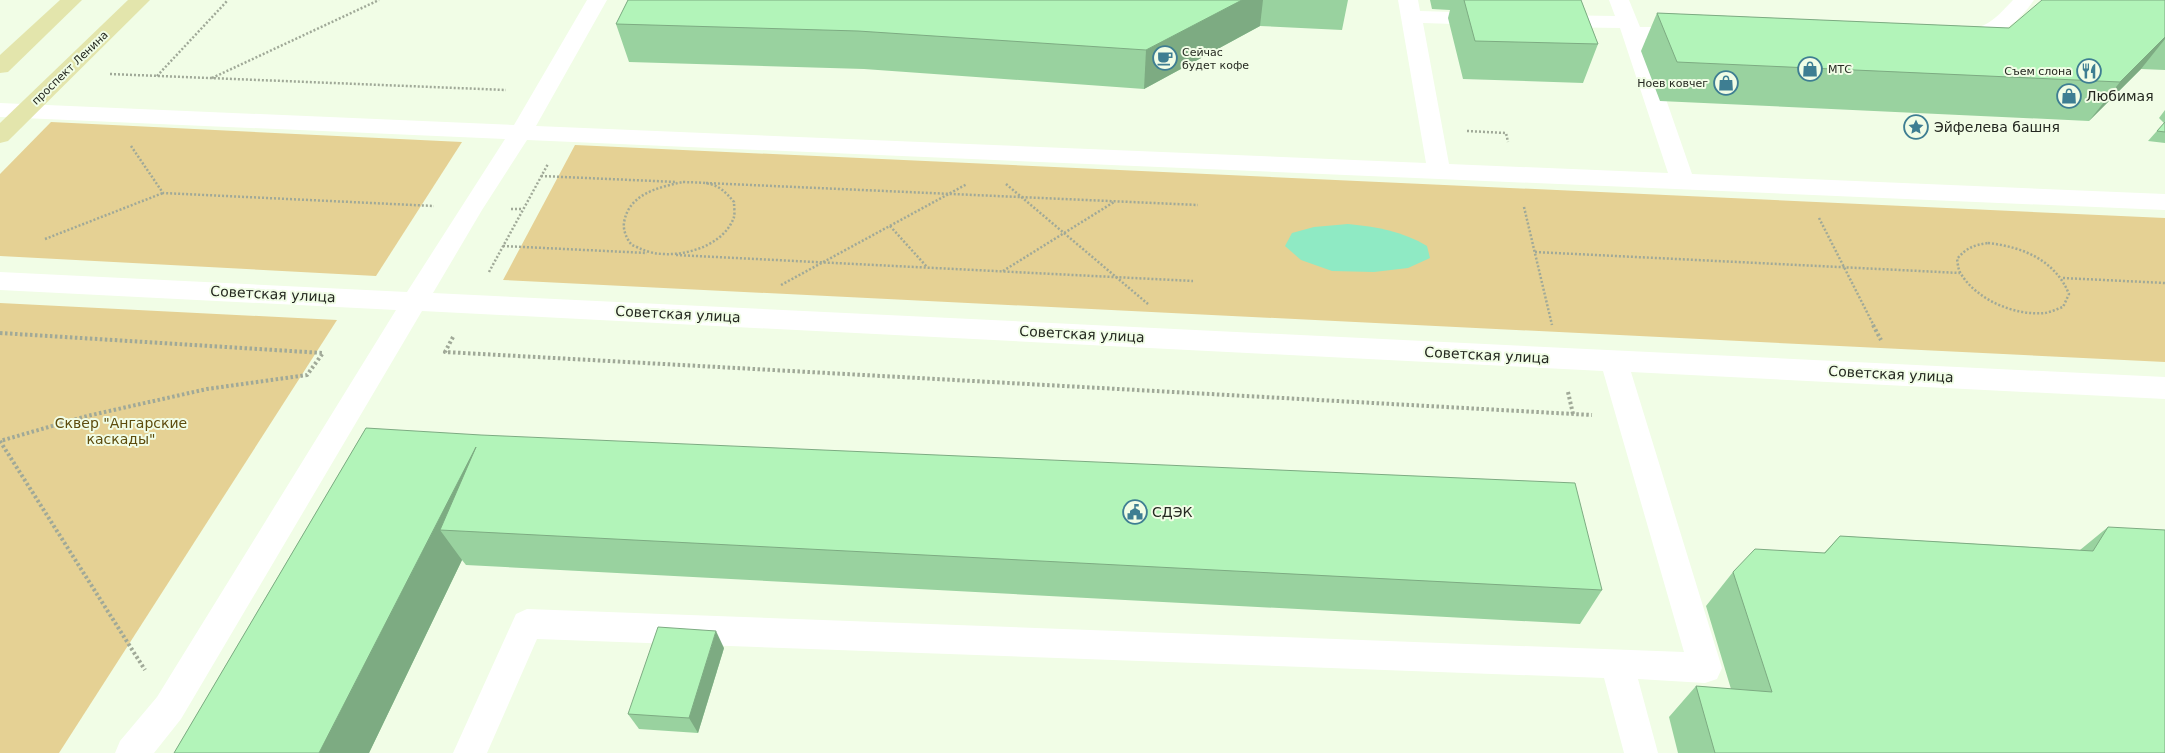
<svg xmlns="http://www.w3.org/2000/svg" width="2165" height="753" font-family="'DejaVu Sans',sans-serif">
	<rect width="100%" height="100%" fill="#f1fde6"/>
	<g fill="#e5d194">
		<polygon points="51,122 462,142 376,276 0,256 0,174"/>
		<polygon points="575,145 2165,218 2165,362 503,280"/>
		<polygon points="0,303 337,320 59,753 0,753"/>
	</g>
	<path fill="#8feac4" d="M1348 224C1377 227 1402 231 1427 246L1430 258 1408 268 1374 272 1332 271 1301 260 1285 246 1292 233 1314 227Z"/>
	<g fill="none" stroke-linecap="round" stroke-linejoin="round">
		<g stroke="#a0a998" stroke-width="2.5" stroke-dasharray="2 2" stroke-linecap="butt">
			<polyline points="110,74 506,90"/>
			<polyline points="157,76 228,0"/>
			<polyline points="212,78 379,0"/>
			<polyline points="1467,131 1506,133 1508,142"/>
			<polyline points="131,146 163,193 434,206"/>
			<polyline points="541,176 677,182"/>
			<path d="M683 182C709 183 717 181 734 202 734 206 735 213 734 217 723 250 669 262 641 249 638 247 633 246 631 244 626 238 623 229 624 223 628 194 659 187 683 182Z"/>
			<polyline points="706,183 1198,205"/>
			<polyline points="1006,184 1148,304"/>
			<polyline points="1524,207 1552,325"/>
			<polyline points="511,209 523,209"/>
			<polyline points="1819,218 1874,326"/>
			<polyline points="890,226 927,267"/>
			<polyline points="45,239 163,193"/>
			<path d="M1988 243C2023 247 2055 260 2069 294L2063 307C2057 309 2051 312 2045 313 2015 316 1977 300 1961 274 1958 270 1958 264 1957 259 1966 248 1974 245 1988 243Z"/>
			<polyline points="503,246 647,253"/>
			<polyline points="1535,252 1960,273"/>
			<polyline points="676,255 1193,281"/>
			<polyline points="1003,271 1114,202"/>
			<polyline points="489,272 548,164"/>
			<polyline points="2063,278 2165,283"/>
			<polyline points="781,285 967,184"/>
		</g>
		<g stroke="#a0a998" stroke-width="4" stroke-dasharray="2.5 2.5" stroke-linecap="butt">
			<polyline points="1873,325 1881,340"/>
			<polyline points="0,333 323,353 307,375 207,389 87,416 0,441"/>
			<polyline points="453,337 445,352 1592,415"/>
			<polyline points="1568,392 1573,414"/>
			<polyline points="0,441 145,670"/>
		</g>
		<g fill="#fff" fill-rule="evenodd">
			<polygon points="587,0 607,0 536,126 1426,163 1398,0 1418,0 1420,11 1485,13 1492,15 1495,19 1492,23 1485,25 1423,23 1449,164 1668,173 1620,28 1553,27 1546,25 1543,21 1546,17 1553,15 1615,16 1609,0 1629,0 1640,27 1687,27 1694,29 1697,33 1694,37 1687,39 1645,39 1692,174 2165,194 2165,210 527,140 482,210 433,293 2165,377 2165,399 1631,372 1722,668 1717,679 1705,683 1638,679 1658,753 1624,753 1604,678 537,639 487,753 453,753 516,614 527,609 1684,652 1603,371 422,311 181,719 154,753 115,753 120,741 157,697 396,310 0,290 0,272 407,292 505,139 0,117 0,103 514,125"/>
			<path d="M2013 0H2034C2015 28 1985 47 1950 38L1947 34 1950 30C1959 27 1968 29 1978 27 1992 24 2003 10 2013 0Z"/>
		</g>
		<g fill="#e3e5ac" fill-rule="evenodd">
			<polygon points="60,0 82,0 8,72 0,73 0,55"/>
			<polygon points="128,0 150,0 8,141 0,143 0,123"/>
		</g>
	</g>
	<g fill="#99d29f">
		<polygon points="628,0 1348,0 1342,30 1260,26 1144,89 864,69 629,62 616,24"/>
		<polygon points="1430,0 1581,0 1598,44 1583,83 1463,79 1448,18 1450,10 1432,9"/>
		<polygon points="2165,0 2165,70 2141,69 2089,121 1660,101 1641,51 1657,13 2009,28"/>
		<polygon points="2165,110 2165,143 2148,141 2164,123 2159,118"/>
		<polygon points="366,428 1602,590 1580,624 466,565 462,560 369,753 174,753"/>
		<polygon points="2108,527 2165,753 1678,753 1669,717 1696,686 1731,689 1706,606 1733,572 1824,553 1840,536 2080,550"/>
		<polygon points="724,648 698,733 639,729 628,714"/>
	</g>
	<g fill="#7dab82">
		<polygon points="1242,0 1263,0 1260,26 1144,89 1146,50"/>
		<polygon points="2165,37 2165,39 2141,69 2089,121 2120,82"/>
		<polygon points="476,447 440,530 462,560 369,753 319,753"/>
		<polygon points="716,631 724,648 698,733 689,718"/>
	</g>
	<g fill="#b2f4b9" stroke="#7dab82">
		<polygon points="628,0 1242,0 1146,50 858,31 616,24"/>
		<polygon points="1464,0 1581,0 1598,44 1475,41"/>
		<polygon points="2042,0 2165,0 2165,37 2120,82 1677,62 1657,13 2009,28"/>
		<polygon points="2165,122 2165,132 2157,131"/>
		<polygon points="366,428 481,435 1575,483 1602,590 440,530 476,447 319,753 174,753"/>
		<polygon points="2108,527 2165,530 2165,753 1715,753 1696,686 1772,692 1733,572 1755,549 1825,553 1840,536 2093,551"/>
		<polygon points="658,627 716,631 689,718 628,714"/>
	</g>
	<defs>
		<g id="cafe-ring" transform="scale(1.25)"><circle r="9.5" fill="#f1fde6" stroke="#3e7e92" stroke-width="1.5"/><path d="M-5.5-4.5H6V0H3Q3 3.5 0 3.5H-2.5Q-5.5 3.5-5.5 0ZM3-3.2v2h1.7v-2ZM-6 4.5H4V6H-6Z" fill="#3e7e92"/></g>
		<g id="shop-ring" transform="scale(1.25)"><circle r="9.5" fill="#f1fde6" stroke="#3e7e92" stroke-width="1.5"/><path d="M-5-2.5h2.3a2.7 3.5 0 0 1 5.4 0H5L5.5 6h-11ZM-1.5-2.5h3a1.5 2.3 0 0 0-3 0Z" fill="#3e7e92"/></g>
		<g id="restaurant-ring" transform="scale(1.25)"><circle r="9.5" fill="#f1fde6" stroke="#3e7e92" stroke-width="1.5"/><path d="M-5-6h1v4h1v-4h1v4h1v-4h1v5L-1.5 .5V6h-2V.5L-5-1ZM5-6V6H3V1.5H1.5Q1.5-4 5-6Z" fill="#3e7e92"/></g>
		<g id="sight-ring" transform="scale(1.25)"><circle r="9.5" fill="#f1fde6" stroke="#3e7e92" stroke-width="1.5"/><path d="M0-6L1.8-2.2L6-1.7L2.9 1.2L3.7 5.4L0 3.3L-3.7 5.4L-2.9 1.2L-6-1.7L-1.8-2.2Z" fill="#3e7e92"/></g>
		<g id="civic-ring" transform="scale(1.25)"><circle r="9.5" fill="#f1fde6" stroke="#3e7e92" stroke-width="1.5"/><path d="M-.6-6.5H3V-4.5H.6V-3L4-1V1h2V6H-6V1h2V-1L-.6-3ZM-1.2 2.5V6h2.4V2.5Z" fill="#3e7e92"/></g>
	</defs>
	<g fill-rule="evenodd">
		<use href="#cafe-ring" x="1165" y="58"/>
		<use href="#shop-ring" x="1810" y="69"/>
		<use href="#restaurant-ring" x="2089" y="71"/>
		<use href="#shop-ring" x="1726" y="83"/>
		<use href="#shop-ring" x="2069" y="96"/>
		<use href="#sight-ring" x="1916" y="127"/>
		<use href="#civic-ring" x="1135" y="512"/>
	</g>
	<g text-anchor="middle" dominant-baseline="central" stroke-width="4" stroke-linejoin="round" paint-order="stroke">
		<g font-size="11" fill="#252921" stroke="#f1fde6" text-anchor="start">
			<text x="1182" y="52">Сейчас<tspan x="1182" dy="13">будет кофе</tspan></text>
			<text x="1828" y="69">МТС</text>
			<text x="2072" y="71" text-anchor="end">Съем слона</text>
			<text x="1708" y="83" text-anchor="end">Ноев ковчег</text>
		</g>
		<g font-size="11" fill="#252921" stroke="#f1fde6">
			<text transform="translate(70 68) rotate(-44)">проспект Ленина</text>
		</g>
		<g font-size="14" fill="#252921" stroke="#f1fde6" text-anchor="start">
			<text x="2086" y="96">Любимая</text>
			<text x="1934" y="127">Эйфелева башня</text>
			<text x="1152" y="512">СДЭК</text>
		</g>
		<g font-size="14" fill="#252921" stroke="#f1fde6">
			<text transform="translate(273 294) rotate(3)">Советская улица</text>
			<text transform="translate(678 314) rotate(3)">Советская улица</text>
			<text transform="translate(1082 334) rotate(3)">Советская улица</text>
			<text transform="translate(1487 355) rotate(3)">Советская улица</text>
			<text transform="translate(1891 374) rotate(3)">Советская улица</text>
		</g>
		<g font-size="14" fill="#5d4c0d" stroke="#f1fde6">
			<text x="121" y="423">Сквер "Ангарские<tspan x="121" dy="16">каскады"</tspan></text>
		</g>
	</g>
</svg>
